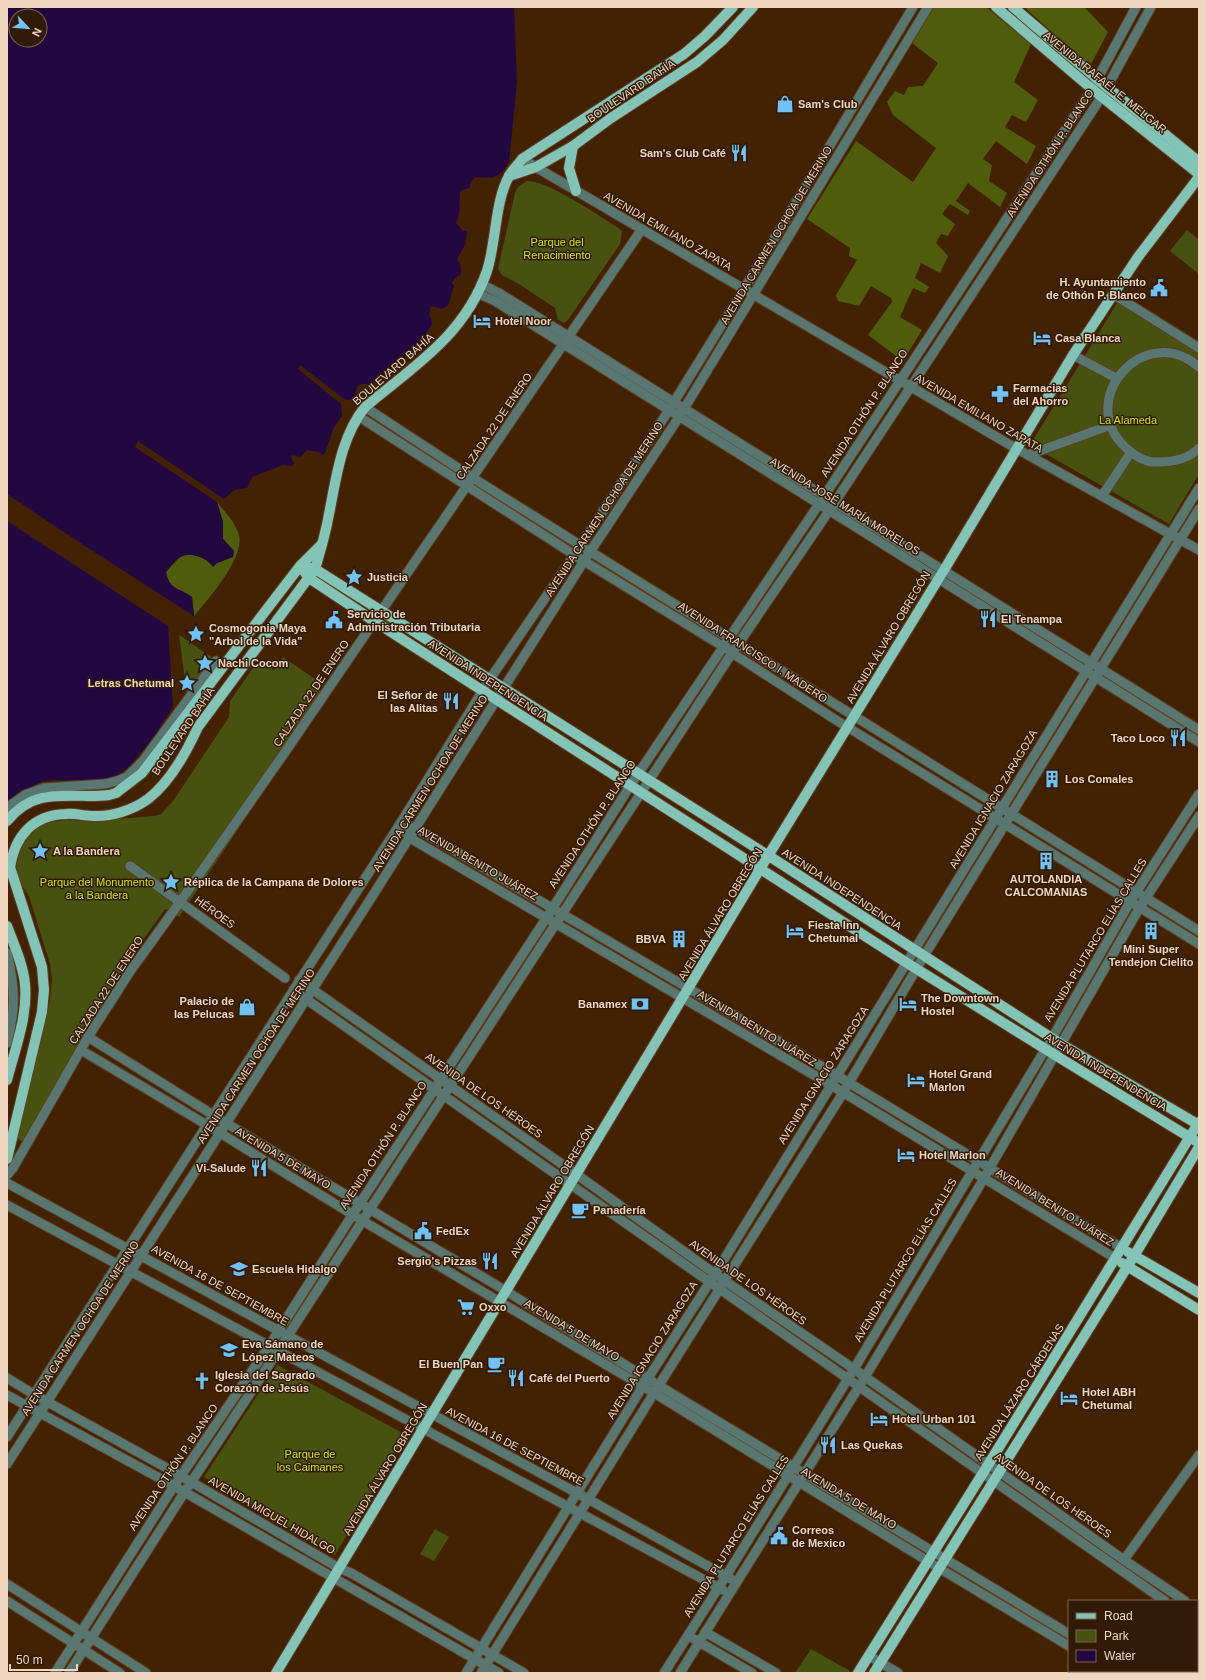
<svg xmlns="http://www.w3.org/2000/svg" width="1206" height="1680" font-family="Arial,sans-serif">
	<rect width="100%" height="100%" fill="#422203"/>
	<g fill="#475211">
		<path d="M527 181C547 180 598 215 617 227L622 231 620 244 568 320 564 323 558 320 555 308 519 284 502 275 498 269 515 193 518 187Z"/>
		<polygon points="1187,230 1199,240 1199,274 1170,251"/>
		<polygon points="1119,300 1199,344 1199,474 1169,524 1030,445"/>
		<polygon points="179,635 213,658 187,695"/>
		<path d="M283 657 321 683 318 689 328 696 179 917 165 909 125 965 27 1139C22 1143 18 1141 16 1134L42 1035 50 999 52 979 50 964 29 896 22 885 16 869 18 854 22 847 28 837 37 828 50 822 66 820 90 821 154 816 161 814 173 801 229 717 230 701 253 668 266 665 274 670Z"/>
		<polygon points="277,1365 406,1435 335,1555 204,1477"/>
		<polygon points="435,1529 449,1537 434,1561 420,1554"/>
		<polygon points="811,1649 850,1671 849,1673 795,1673"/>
	</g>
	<g fill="#4f5c0b">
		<polygon points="934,7 986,7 1031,44 1014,82 1038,100 1026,122 1012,115 1005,127 1036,146 1027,164 996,141 983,159 992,165 989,181 1007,193 1000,207 968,183 956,201 970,211 968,215 950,204 942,214 955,224 948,236 941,234 936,243 948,256 940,273 921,263 915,278 929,287 925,293 913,288 900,317 922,330 903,361 868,335 892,302 891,298 871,286 859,306 838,301 836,295 857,260 849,256 850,248 807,219 856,141 913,182 936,148 893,115 887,102 895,91 904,95 908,87 923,86 938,63 912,43"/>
		<polygon points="1024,7 1084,7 1108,32 1090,66"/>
		<path d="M217 502C224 511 234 521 238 532 248 555 208 599 194 616L192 597C180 588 169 590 166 572L180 557 185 555H193L217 563 233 557 234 551 223 539V522Z"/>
	</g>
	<g fill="#230741" fill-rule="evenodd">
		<path d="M7 7H514L517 82 509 162C497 187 479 173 473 179 471 181 470 186 469 188L460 191C459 201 461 214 456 223L463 231H467L465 245 457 259 461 266V274L455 278 452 283 454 286 448 305 442 309 431 306 429 315 431 318 432 324 425 335 428 344 416 354 403 357 397 362 391 376 369 384H362L358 386 356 391V398L347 400 344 399 300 365 298 369 341 404 342 416 334 427 325 453 323 455 319 452 307 450 300 457 292 455 291 458 294 463 292 466 283 465 252 477 247 488 234 490 224 499 138 441 135 447 217 502 223 522V539L234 551 233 557 217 563 213 567C207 558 190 550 179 558 174 561 170 567 166 572 169 590 180 588 192 597L194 616 7 496ZM16 16H40V40H16Z"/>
		<polygon points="7,521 168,626 173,707 152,739 130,766 115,777 99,781 54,780 44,781 21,791 7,802"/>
	</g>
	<polygon fill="#422203" points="7,494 171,604 7,499"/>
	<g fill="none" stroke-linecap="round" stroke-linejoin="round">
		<g stroke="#5e3f21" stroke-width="11">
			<g id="minor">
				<polyline points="522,159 1017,449 1199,550"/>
				<polyline points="481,284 499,293 1199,730"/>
				<polyline points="477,293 495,301 1199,742"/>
				<polyline points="1113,294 1199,348"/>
				<polyline points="1073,355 1116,378"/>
				<path d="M1199 367C1145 320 1075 399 1125 447 1133 455 1146 463 1157 462 1172 462 1188 460 1199 448"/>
				<polyline points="365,407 473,478 591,552 1199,931"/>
				<polyline points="358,416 584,561 724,647 732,653 836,720 1199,944"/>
				<polyline points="1028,455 1111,425"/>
				<polyline points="1102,496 1131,452"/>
				<polyline points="7,808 25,795 44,788 105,784 117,781 127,777 143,761 216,661"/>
				<polyline points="400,824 410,838 831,1085 1115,1258"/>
				<polyline points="411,827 416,828 836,1075 1122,1248"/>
				<polyline points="130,866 285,978"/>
				<path d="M7 953C15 987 16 1008 7 1043"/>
				<polyline points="299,980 576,1174 725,1281 854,1369 1124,1560 1185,1601"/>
				<polyline points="293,990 1165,1601"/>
				<polyline points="88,1037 226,1123 506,1291 648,1379 1069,1634"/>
				<polyline points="81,1050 207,1125 363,1221 654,1393 939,1568 1069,1646"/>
				<polyline points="7,1175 13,1168 88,1037 131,970 180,902 283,755 642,229"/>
				<polyline points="7,1183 588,1499 731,1579"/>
				<polyline points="7,1205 723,1590"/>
				<polyline points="7,1378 35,1395 181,1476 339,1568 351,1573 524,1673"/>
				<polyline points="7,1395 174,1486 499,1673"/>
				<polyline points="7,1437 400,824 490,679 575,554 669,410 744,289 913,7"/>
				<polyline points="7,1464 368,903 584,561 679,417 928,7"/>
				<polyline points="1124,1560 1199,1455"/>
				<polyline points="7,1584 146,1673"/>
				<polyline points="7,1601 120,1673"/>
				<polyline points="1197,1609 1199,1611"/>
				<polyline points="1197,1624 1199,1626"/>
				<polyline points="705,1632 776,1673"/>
				<polyline points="694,1639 752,1673"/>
				<polyline points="869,1656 898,1673"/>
				<polyline points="1110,1671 1113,1673"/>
				<polyline points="55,1673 174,1486 269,1346 353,1214 547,917 630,786 819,504 1092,89 1136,7"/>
				<polyline points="69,1673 184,1493 278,1351 450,1086 732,653 829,511 1102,96 1151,7"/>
				<polyline points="466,1673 643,1386 715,1274 1199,488"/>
				<polyline points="481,1673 654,1393 843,1093 924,956 1199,509"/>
				<polyline points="664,1673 726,1576 854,1369 1052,1038 1130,902 1199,794"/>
				<polyline points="680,1673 865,1377 980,1185 1140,907 1199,816"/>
				<polyline points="1101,1673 1102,1671"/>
			</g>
		</g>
		<g stroke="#5e3f21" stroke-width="12">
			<g id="major">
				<polyline points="996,7 1092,89 1199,174"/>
				<polyline points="1013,7 1097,79 1199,162"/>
				<polyline points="573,146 569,168 576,191"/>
				<polyline points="509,176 536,167 573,146 611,118 697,62 723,40 753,7"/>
				<polyline points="300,566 309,578 374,621 907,963 1055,1055 1199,1143"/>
				<polyline points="310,568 315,569 769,856 1061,1044 1199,1125"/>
				<path d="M7 821C30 793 54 795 87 796 94 796 101 796 109 795L116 793 142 773 280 592 300 566 322 544"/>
				<path d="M7 926C14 945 23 964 25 984 28 1016 15 1049 7 1080"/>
				<path d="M7 1159 42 1012 44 990 42 967 10 867C15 836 33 815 66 814 75 813 84 816 93 816 111 817 133 810 148 799 169 783 187 751 198 727L315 569C320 552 325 536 328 519 336 481 340 438 365 407 414 366 465 335 487 271 496 243 495 201 509 176 512 170 518 165 522 159L684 54 705 36 733 7"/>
				<polyline points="1128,1252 1199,1293"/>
				<polyline points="1122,1263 1199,1310"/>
				<polyline points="276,1673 760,869 944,570 1073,355 1138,257 1199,177"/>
				<polyline points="858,1673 988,1465 1199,1122"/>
				<polyline points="874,1673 1134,1256 1199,1147"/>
			</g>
		</g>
		<use href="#minor" stroke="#597770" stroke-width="9"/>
		<use href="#major" stroke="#83c4b6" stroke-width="10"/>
	</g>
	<defs>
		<g id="shop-bare" transform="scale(1.38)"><path d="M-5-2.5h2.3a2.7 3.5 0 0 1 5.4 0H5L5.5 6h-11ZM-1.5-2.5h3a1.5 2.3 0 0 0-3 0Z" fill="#72c1f5" stroke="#321b06" stroke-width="2.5" paint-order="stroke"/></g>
		<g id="restaurant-bare" transform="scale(1.38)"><path d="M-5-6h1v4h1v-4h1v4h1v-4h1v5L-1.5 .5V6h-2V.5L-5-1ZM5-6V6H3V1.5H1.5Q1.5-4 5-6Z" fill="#72c1f5" stroke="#321b06" stroke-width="2.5" paint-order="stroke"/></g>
		<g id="civic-bare" transform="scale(1.38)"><path d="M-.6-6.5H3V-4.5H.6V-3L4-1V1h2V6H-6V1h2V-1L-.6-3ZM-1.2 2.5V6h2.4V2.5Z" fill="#72c1f5" stroke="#321b06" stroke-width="2.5" paint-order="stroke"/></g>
		<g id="hotel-bare" transform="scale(1.38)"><path d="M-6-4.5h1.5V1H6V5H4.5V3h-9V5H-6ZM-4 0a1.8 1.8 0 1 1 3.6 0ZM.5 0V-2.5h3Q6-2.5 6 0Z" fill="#72c1f5" stroke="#321b06" stroke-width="2.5" paint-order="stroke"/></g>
		<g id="pharmacy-bare" transform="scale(1.38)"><path d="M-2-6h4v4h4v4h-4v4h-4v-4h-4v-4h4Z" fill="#72c1f5" stroke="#321b06" stroke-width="2.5" paint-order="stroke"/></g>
		<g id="sight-bare" transform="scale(1.38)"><path d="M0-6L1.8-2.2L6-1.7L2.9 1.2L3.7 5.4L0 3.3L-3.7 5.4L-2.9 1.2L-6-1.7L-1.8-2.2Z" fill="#72c1f5" stroke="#321b06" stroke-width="2.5" paint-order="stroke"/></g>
		<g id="building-bare" transform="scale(1.38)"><path d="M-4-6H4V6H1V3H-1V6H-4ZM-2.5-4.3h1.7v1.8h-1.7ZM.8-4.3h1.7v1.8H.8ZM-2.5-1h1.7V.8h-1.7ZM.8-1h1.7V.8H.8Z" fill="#72c1f5" stroke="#321b06" stroke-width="2.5" paint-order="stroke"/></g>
		<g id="bank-bare" transform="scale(1.38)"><path d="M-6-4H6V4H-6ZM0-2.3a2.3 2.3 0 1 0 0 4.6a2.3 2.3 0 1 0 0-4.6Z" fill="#72c1f5" stroke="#321b06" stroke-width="2.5" paint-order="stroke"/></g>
		<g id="cafe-bare" transform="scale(1.38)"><path d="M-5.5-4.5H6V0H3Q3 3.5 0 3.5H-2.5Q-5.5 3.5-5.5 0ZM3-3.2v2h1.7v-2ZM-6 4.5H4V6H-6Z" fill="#72c1f5" stroke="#321b06" stroke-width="2.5" paint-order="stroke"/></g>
		<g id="school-bare" transform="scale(1.38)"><path d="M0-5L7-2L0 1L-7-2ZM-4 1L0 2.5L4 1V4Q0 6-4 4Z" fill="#72c1f5" stroke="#321b06" stroke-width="2.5" paint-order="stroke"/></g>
		<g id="supermarket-bare" transform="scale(1.38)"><path d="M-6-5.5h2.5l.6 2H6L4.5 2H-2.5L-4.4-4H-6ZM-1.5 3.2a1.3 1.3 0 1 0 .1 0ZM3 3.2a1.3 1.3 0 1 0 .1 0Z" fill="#72c1f5" stroke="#321b06" stroke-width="2.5" paint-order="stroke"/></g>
		<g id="church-bare" transform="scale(1.38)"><path d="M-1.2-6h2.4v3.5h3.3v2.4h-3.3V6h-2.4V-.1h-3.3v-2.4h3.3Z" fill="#72c1f5" stroke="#321b06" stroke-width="2.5" paint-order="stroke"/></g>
	</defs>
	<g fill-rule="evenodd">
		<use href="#shop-bare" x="785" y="104"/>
		<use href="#restaurant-bare" x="739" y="153"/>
		<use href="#civic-bare" x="1159" y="288"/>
		<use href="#hotel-bare" x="482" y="321"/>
		<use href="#hotel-bare" x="1042" y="338"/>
		<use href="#pharmacy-bare" x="1000" y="394"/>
		<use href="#sight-bare" x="354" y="577"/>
		<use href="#restaurant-bare" x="988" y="619"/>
		<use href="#civic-bare" x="334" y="620"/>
		<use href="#sight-bare" x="196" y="634"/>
		<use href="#sight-bare" x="205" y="663"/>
		<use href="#sight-bare" x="187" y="683"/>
		<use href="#restaurant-bare" x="451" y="701"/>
		<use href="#restaurant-bare" x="1178" y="738"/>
		<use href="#building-bare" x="1052" y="779"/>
		<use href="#sight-bare" x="40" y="851"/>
		<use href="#building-bare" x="1046" y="861"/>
		<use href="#sight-bare" x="171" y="882"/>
		<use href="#hotel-bare" x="795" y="931"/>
		<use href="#building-bare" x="1151" y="931"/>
		<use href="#building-bare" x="679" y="939"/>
		<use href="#bank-bare" x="640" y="1004"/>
		<use href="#hotel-bare" x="908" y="1004"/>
		<use href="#shop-bare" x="247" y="1007"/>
		<use href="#hotel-bare" x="916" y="1080"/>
		<use href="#hotel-bare" x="906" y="1155"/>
		<use href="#restaurant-bare" x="259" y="1168"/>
		<use href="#cafe-bare" x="580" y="1210"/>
		<use href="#civic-bare" x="423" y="1231"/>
		<use href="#restaurant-bare" x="490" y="1261"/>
		<use href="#school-bare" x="239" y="1269"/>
		<use href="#supermarket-bare" x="466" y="1307"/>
		<use href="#school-bare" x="229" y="1350"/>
		<use href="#cafe-bare" x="496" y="1364"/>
		<use href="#restaurant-bare" x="516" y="1378"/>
		<use href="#church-bare" x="202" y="1381"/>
		<use href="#hotel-bare" x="1069" y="1398"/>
		<use href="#hotel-bare" x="879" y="1419"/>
		<use href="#restaurant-bare" x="828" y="1445"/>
		<use href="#civic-bare" x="779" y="1536"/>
	</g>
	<g text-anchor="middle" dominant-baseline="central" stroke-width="3" stroke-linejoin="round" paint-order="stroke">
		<g font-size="11" fill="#f0d5c0" stroke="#321b06">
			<text transform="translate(1105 82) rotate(39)">AVENIDA RAFAÉL E. MELGAR</text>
			<text transform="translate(631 91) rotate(-34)">BOULEVARD BAHÍA</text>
			<text transform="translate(1050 153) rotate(-57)">AVENIDA OTHÓN P. BLANCO</text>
			<text transform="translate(668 231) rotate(30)">AVENIDA EMILIANO ZAPATA</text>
			<text transform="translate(776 235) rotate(-59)">AVENIDA CARMEN OCHOA DE MERINO</text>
			<text transform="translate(393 369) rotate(-41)">BOULEVARD BAHÍA</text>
			<text transform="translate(864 413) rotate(-57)">AVENIDA OTHÓN P. BLANCO</text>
			<text transform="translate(979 413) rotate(30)">AVENIDA EMILIANO ZAPATA</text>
			<text transform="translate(494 426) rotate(-56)">CALZADA 22 DE ENERO</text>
			<text transform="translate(845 506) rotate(32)">AVENIDA JOSÉ MARÍA MORELOS</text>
			<text transform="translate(604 509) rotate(-57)">AVENIDA CARMEN OCHOA DE MERINO</text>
			<text transform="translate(888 637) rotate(-59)">AVENIDA ÁLVARO OBREGÓN</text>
			<text transform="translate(753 652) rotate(33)">AVENIDA FRANCISCO I. MADERO</text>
			<text transform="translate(488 680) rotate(33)">AVENIDA INDEPENDENCIA</text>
			<text transform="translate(311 693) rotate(-56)">CALZADA 22 DE ENERO</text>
			<text transform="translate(183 731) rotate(-56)">BOULEVARD BAHÍA</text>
			<text transform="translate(430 783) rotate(-58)">AVENIDA CARMEN OCHOA DE MERINO</text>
			<text transform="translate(993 799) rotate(-59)">AVENIDA IGNACIO ZARAGOZA</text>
			<text transform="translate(592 824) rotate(-57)">AVENIDA OTHÓN P. BLANCO</text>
			<text transform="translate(478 863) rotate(30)">AVENIDA BENITO JUÁREZ</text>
			<text transform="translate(842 889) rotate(33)">AVENIDA INDEPENDENCIA</text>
			<text transform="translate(215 912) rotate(36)">HÉROES</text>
			<text transform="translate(720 914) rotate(-59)">AVENIDA ÁLVARO OBREGÓN</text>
			<text transform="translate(1095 940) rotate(-59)">AVENIDA PLUTARCO ELÍAS CALLES</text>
			<text transform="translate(106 990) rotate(-57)">CALZADA 22 DE ENERO</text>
			<text transform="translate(757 1028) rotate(31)">AVENIDA BENITO JUÁREZ</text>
			<text transform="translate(256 1056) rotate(-57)">AVENIDA CARMEN OCHOA DE MERINO</text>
			<text transform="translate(1106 1072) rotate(31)">AVENIDA INDEPENDENCIA</text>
			<text transform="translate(823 1075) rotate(-58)">AVENIDA IGNACIO ZARAGOZA</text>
			<text transform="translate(484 1095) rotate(35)">AVENIDA DE LOS HÉROES</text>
			<text transform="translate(383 1145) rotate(-57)">AVENIDA OTHÓN P. BLANCO</text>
			<text transform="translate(283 1158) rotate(31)">AVENIDA 5 DE MAYO</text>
			<text transform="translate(552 1191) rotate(-59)">AVENIDA ÁLVARO OBREGÓN</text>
			<text transform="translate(1055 1207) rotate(32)">AVENIDA BENITO JUÁREZ</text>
			<text transform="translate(905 1260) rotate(-59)">AVENIDA PLUTARCO ELÍAS CALLES</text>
			<text transform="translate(748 1282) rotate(35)">AVENIDA DE LOS HÉROES</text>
			<text transform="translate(220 1285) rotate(29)">AVENIDA 16 DE SEPTIEMBRE</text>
			<text transform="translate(80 1328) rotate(-57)">AVENIDA CARMEN OCHOA DE MERINO</text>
			<text transform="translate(572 1330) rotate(31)">AVENIDA 5 DE MAYO</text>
			<text transform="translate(652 1350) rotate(-58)">AVENIDA IGNACIO ZARAGOZA</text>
			<text transform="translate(1019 1392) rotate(-58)">AVENIDA LÁZARO CÁRDENAS</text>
			<text transform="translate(515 1446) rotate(28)">AVENIDA 16 DE SEPTIEMBRE</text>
			<text transform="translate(173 1467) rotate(-56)">AVENIDA OTHÓN P. BLANCO</text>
			<text transform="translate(385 1469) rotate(-59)">AVENIDA ÁLVARO OBREGÓN</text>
			<text transform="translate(1053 1495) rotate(35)">AVENIDA DE LOS HÉROES</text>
			<text transform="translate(849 1498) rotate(31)">AVENIDA 5 DE MAYO</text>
			<text transform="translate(272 1515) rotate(30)">AVENIDA MIGUEL HIDALGO</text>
			<text transform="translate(736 1536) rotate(-58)">AVENIDA PLUTARCO ELÍAS CALLES</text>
		</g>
		<g font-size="11" font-weight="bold" fill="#f0d5c0" stroke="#321b06" text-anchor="start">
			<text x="798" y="104">Sam's Club</text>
			<text x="726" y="153" text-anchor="end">Sam's Club Café</text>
			<text x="1146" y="282" text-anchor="end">H. Ayuntamiento<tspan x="1146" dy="13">de Othón P. Blanco</tspan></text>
			<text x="495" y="321">Hotel Noor</text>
			<text x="1055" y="338">Casa Blanca</text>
			<text x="1013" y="388">Farmacias<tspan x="1013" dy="13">del Ahorro</tspan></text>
			<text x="367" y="577">Justicia</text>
			<text x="347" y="614">Servicio de<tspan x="347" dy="13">Administración Tributaria</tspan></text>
			<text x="1001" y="619">El Tenampa</text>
			<text x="209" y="628">Cosmogonia Maya<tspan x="209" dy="13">"Arbol de la Vida"</tspan></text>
			<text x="218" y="663">Nachi Cocom</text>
			<text x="174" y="683" text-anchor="end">Letras Chetumal</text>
			<text x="438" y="695" text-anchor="end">El Señor de<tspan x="438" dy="13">las Alitas</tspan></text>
			<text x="1165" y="738" text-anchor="end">Taco Loco</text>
			<text x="1065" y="779">Los Comales</text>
			<text x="53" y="851">A la Bandera</text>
			<text x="1046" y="879" text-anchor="middle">AUTOLANDIA<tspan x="1046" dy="13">CALCOMANIAS</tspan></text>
			<text x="184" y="882">Réplica de la Campana de Dolores</text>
			<text x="808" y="925">Fiesta Inn<tspan x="808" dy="13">Chetumal</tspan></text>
			<text x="666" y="939" text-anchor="end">BBVA</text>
			<text x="1151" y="949" text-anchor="middle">Mini Super<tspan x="1151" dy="13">Tendejon Cielito</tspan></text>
			<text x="921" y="998">The Downtown<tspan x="921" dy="13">Hostel</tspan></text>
			<text x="234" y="1001" text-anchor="end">Palacio de<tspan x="234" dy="13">las Pelucas</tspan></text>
			<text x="627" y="1004" text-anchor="end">Banamex</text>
			<text x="929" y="1074">Hotel Grand<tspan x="929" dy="13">Marlon</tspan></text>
			<text x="919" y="1155">Hotel Marlon</text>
			<text x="246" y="1168" text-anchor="end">Vi-Salude</text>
			<text x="593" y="1210">Panadería</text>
			<text x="436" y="1231">FedEx</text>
			<text x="477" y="1261" text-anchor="end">Sergio's Pizzas</text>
			<text x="252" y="1269">Escuela Hidalgo</text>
			<text x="479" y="1307">Oxxo</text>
			<text x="242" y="1344">Eva Sámano de<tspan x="242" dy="13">López Mateos</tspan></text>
			<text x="483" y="1364" text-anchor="end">El Buen Pan</text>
			<text x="215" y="1375">Iglesia del Sagrado<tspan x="215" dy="13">Corazón de Jesús</tspan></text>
			<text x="529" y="1378">Café del Puerto</text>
			<text x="1082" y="1392">Hotel ABH<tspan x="1082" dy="13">Chetumal</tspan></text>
			<text x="892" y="1419">Hotel Urban 101</text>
			<text x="841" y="1445">Las Quekas</text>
			<text x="792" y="1530">Correos<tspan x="792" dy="13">de Mexico</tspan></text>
		</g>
		<g font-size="11" fill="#c7e624" stroke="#321b06">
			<text x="557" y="242">Parque del<tspan x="557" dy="13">Renacimiento</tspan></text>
			<text x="1128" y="420">La Alameda</text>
			<text x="97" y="882">Parque del Monumento<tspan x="97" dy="13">a la Bandera</tspan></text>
			<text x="310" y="1454">Parque de<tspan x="310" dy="13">los Caimanes</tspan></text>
		</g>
	</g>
	<rect width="1206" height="1680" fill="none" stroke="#f0d5c0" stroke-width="16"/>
	<rect x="1068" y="1600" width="130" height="72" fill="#321b06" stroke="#7e6550"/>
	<rect x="1076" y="1613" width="20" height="6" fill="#83c4b6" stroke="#7e6550"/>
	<text x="1104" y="1620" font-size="12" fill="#f0d5c0">Road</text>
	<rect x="1076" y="1630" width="20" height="12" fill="#475211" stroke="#7e6550"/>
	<text x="1104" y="1640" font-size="12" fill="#f0d5c0">Park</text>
	<rect x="1076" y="1650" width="20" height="12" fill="#230741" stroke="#7e6550"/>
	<text x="1104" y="1660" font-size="12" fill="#f0d5c0">Water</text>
	<g transform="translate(28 28) rotate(116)"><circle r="19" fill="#321b06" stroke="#7e6550"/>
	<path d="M0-3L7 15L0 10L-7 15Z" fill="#72c1f5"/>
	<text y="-6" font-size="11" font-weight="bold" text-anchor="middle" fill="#f0d5c0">N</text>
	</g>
	<path d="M10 1664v6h67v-6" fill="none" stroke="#f0d5c0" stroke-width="2"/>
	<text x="16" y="1664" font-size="12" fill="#f0d5c0" stroke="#321b06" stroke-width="3" paint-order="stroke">50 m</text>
</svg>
